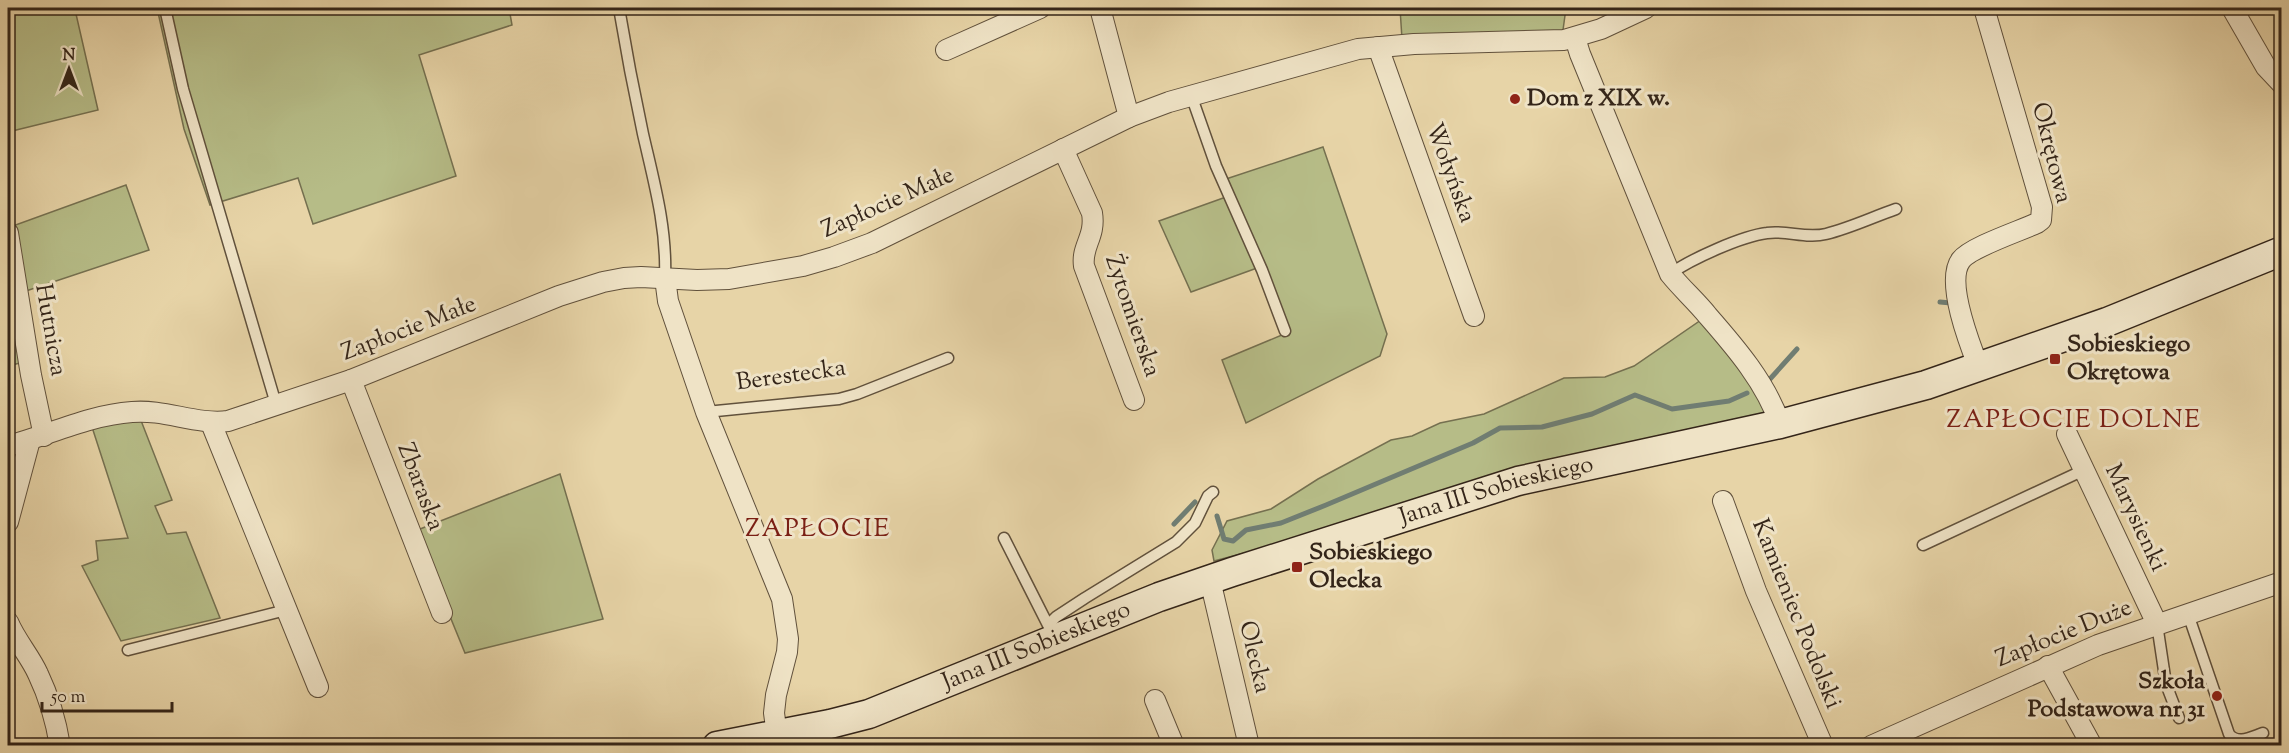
<svg xmlns="http://www.w3.org/2000/svg" width="2289" height="753" font-family="'Sorts Mill Goudy',serif">
	<rect width="100%" height="100%" fill="#e7d4a7"/>
	<filter id="stains"><feTurbulence type="fractalNoise" baseFrequency=".00333" numOctaves="4"/><feColorMatrix values="0 0 0 0 .2 0 0 0 0 .09 0 0 0 0 .02 0 0 0 .5 -.17"/></filter>
	<radialGradient id="worn" r=".72"><stop offset=".6" stop-color="#630" stop-opacity="0"/><stop offset="1" stop-color="#630" stop-opacity=".3"/></radialGradient>
	<g fill="#b6bc87" stroke="#757050" stroke-width="1.5">
		<polygon points="8,8 104,8 76,14 98,110 8,132"/>
		<polygon points="157,8 509,8 512,25 419,55 456,176 313,224 298,178 210,205 184,129"/>
		<polygon points="1400,8 1566,8 1563,30 1558,33 1402,39"/>
		<polygon points="1323,147 1387,334 1380,356 1246,423 1222,360 1289,332 1226,179"/>
		<polygon points="126,185 149,250 20,293 10,227"/>
		<polygon points="1226,197 1257,268 1191,292 1159,221"/>
		<polygon points="8,259 24,362 8,366"/>
		<polygon points="1704,318 1742,365 1765,411 1761,417 1214,561 1212,550 1227,521 1271,509 1318,479 1391,440 1412,436 1440,423 1484,414 1564,378 1605,377 1634,366"/>
		<polygon points="140,418 172,500 155,506 167,534 186,532 220,618 121,641 82,566 98,560 96,541 128,538 92,427"/>
		<polygon points="560,474 603,619 465,653 415,531"/>
	</g>
	<g fill="none" stroke-linecap="round" stroke-linejoin="round">
		<g stroke="#707d72" stroke-width="5">
			<polyline points="1940,302 1951,303"/>
			<polyline points="1770,379 1797,349"/>
			<polyline points="1217,516 1224,539 1233,541 1246,530 1281,523 1326,505 1473,443 1500,428 1542,427 1592,414 1635,395 1672,409 1729,401 1747,393"/>
			<polyline points="1174,524 1195,502"/>
		</g>
		<g stroke="#61513c" stroke-width="13">
			<g id="lane">
				<polyline points="165,8 183,89 276,404"/>
				<path d="M619 8C626 50 634 92 643 134 654 182 667 228 665 278"/>
				<polyline points="1191,95 1216,166 1262,270 1285,331"/>
				<path d="M1670 274C1691 259 1742 236 1767 233 1787 230 1806 239 1826 234 1850 228 1873 217 1896 209"/>
				<polyline points="706,412 839,399 857,394 948,358"/>
				<polyline points="1004,538 1050,629"/>
				<polyline points="1923,545 2084,470"/>
				<path d="M2188 614 2229 734C2238 745 2251 737 2263 733"/>
				<polyline points="1049,624 1056,617 1085,598 1176,542 1195,523 1208,496 1213,492"/>
				<polyline points="2157,624 2166,684 2179,718"/>
				<polyline points="128,650 286,610"/>
			</g>
		</g>
		<g stroke="#61513c" stroke-width="22">
			<g id="street">
				<polyline points="1100,8 1129,117"/>
				<polyline points="2232,8 2266,67 2282,84"/>
				<path d="M1575 38 1580 54 1670 274C1682 289 1696 301 1708 316 1736 348 1766 383 1780 424"/>
				<polyline points="1378,47 1474,316"/>
				<polyline points="946,50 1040,8"/>
				<path d="M1063 149 1092 213C1096 237 1081 246 1084 266L1134 400"/>
				<polyline points="8,233 31,375 44,436"/>
				<polyline points="665,278 668,301 706,412 782,599 788,639 787,652 776,695 774,713 777,735"/>
				<path d="M1979 368C1970 345 1945 281 1961 260 1971 247 2020 231 2037 223L2041 220 2042 207 1984 8"/>
				<polyline points="351,380 442,613"/>
				<polyline points="211,423 318,687"/>
				<polyline points="2067,434 2157,624"/>
				<path d="M8 446C49 435 89 415 132 412 165 409 196 425 228 421L351 380 559 296 603 282 624 278 641 277 697 280 729 279 803 266 834 257 872 243 1129 117 1169 102 1358 49 1414 44 1564 40 1601 29 1646 8"/>
				<polyline points="1723,501 1756,591 1823,746"/>
				<polyline points="8,522 30,440"/>
				<polyline points="1210,580 1249,746"/>
				<path d="M8 622C16 641 30 656 38 674 49 697 56 721 60 746"/>
				<polyline points="2048,666 2092,746"/>
				<polyline points="1155,700 1174,746"/>
				<polyline points="1871,746 2098,645 2282,582"/>
			</g>
		</g>
		<g stroke="#342519" stroke-width="31">
			<g id="secondary">
				<path id="s1" d="M717 746 830 724 869 714 1159 597 1232 572 1518 481 1780 424 1926 385 2107 322 2282 251"/>
			</g>
		</g>
		<use href="#lane" stroke="#efe3c6" stroke-width="10"/>
		<use href="#street" stroke="#efe3c6" stroke-width="20"/>
		<use href="#secondary" stroke="#efe3c6" stroke-width="28"/>
	</g>
	<g fill="#8f2418" stroke="#efe3c6" stroke-width="2">
		<circle cx="1515" cy="99" r="6"/>
		<rect x="2049" y="353" width="12" height="12" rx="3"/>
		<rect x="1291" y="561" width="12" height="12" rx="3"/>
		<circle cx="2217" cy="696" r="6"/>
	</g>
	<g text-anchor="middle" dominant-baseline="central" stroke-width="6" stroke-linejoin="round" paint-order="stroke">
		<g font-size="24" font-weight="bold" fill="#342519" stroke="#efe3c6" text-anchor="start">
			<text x="1527" y="99">Dom z XIX w.</text>
			<text x="2067" y="345">Sobieskiego<tspan x="2067" dy="28">Okrętowa</tspan></text>
			<text x="1309" y="553">Sobieskiego<tspan x="1309" dy="28">Olecka</tspan></text>
			<text x="2205" y="682" text-anchor="end">Szkoła<tspan x="2205" dy="28">Podstawowa nr 31</tspan></text>
		</g>
		<g font-size="24" fill="#342519" stroke="#efe3c6">
			<text transform="translate(2051 153) rotate(76)">Okrętowa</text>
			<text transform="translate(1450 173) rotate(70)">Wołyńska</text>
			<text transform="translate(888 203) rotate(-24)">Zapłocie Małe</text>
			<text transform="translate(1132 316) rotate(71)">Żytomierska</text>
			<text transform="translate(409 329) rotate(-21)">Zapłocie Małe</text>
			<text transform="translate(50 330) rotate(80)">Hutnicza</text>
			<text transform="translate(791 376) rotate(-8)">Berestecka</text>
			<text transform="translate(420 487) rotate(69)">Zbaraska</text>
			<text stroke="none"><textPath href="#s1" startOffset="822">Jana III Sobieskiego</textPath></text>
			<text transform="translate(2135 518) rotate(65)">Marysienki</text>
			<text transform="translate(1796 614) rotate(68)">Kamieniec Podolski</text>
			<text transform="translate(2064 634) rotate(-22)">Zapłocie Duże</text>
			<text stroke="none"><textPath href="#s1" startOffset="336">Jana III Sobieskiego</textPath></text>
			<text transform="translate(1254 657) rotate(77)">Olecka</text>
		</g>
		<g font-size="26" letter-spacing="1.5" fill="#7a1f14" stroke="#efe3c6">
			<text x="2074" y="420">ZAPŁOCIE DOLNE</text>
			<text x="818" y="529">ZAPŁOCIE</text>
		</g>
	</g>
	<rect width="2289" height="753" fill="none" stroke="#e7d4a7" stroke-width="30"/>
	<rect x="9" y="9" width="2271" height="735" fill="none" stroke="#342519" stroke-width="3"/>
	<rect x="15" y="15" width="2259" height="723" fill="none" stroke="#342519" stroke-width="1.5"/>
	<g transform="translate(69 69)" stroke="#efe3c6" stroke-width="4.5" paint-order="stroke">
	<path d="M0-4.5L10 22L0 15L-10 22Z" fill="#342519"/>
	<text y="-9" font-size="16" font-weight="bold" text-anchor="middle" fill="#342519">N</text>
	</g>
	<path d="M42 702v9h130v-9" fill="none" stroke="#342519" stroke-width="3"/>
	<text x="51" y="702" font-size="18" fill="#342519" stroke="#efe3c6" stroke-width="4.5" paint-order="stroke">50 m</text>
	<rect width="100%" height="100%" filter="url(#stains)"/>
	<rect width="100%" height="100%" fill="url(#worn)"/>
</svg>
